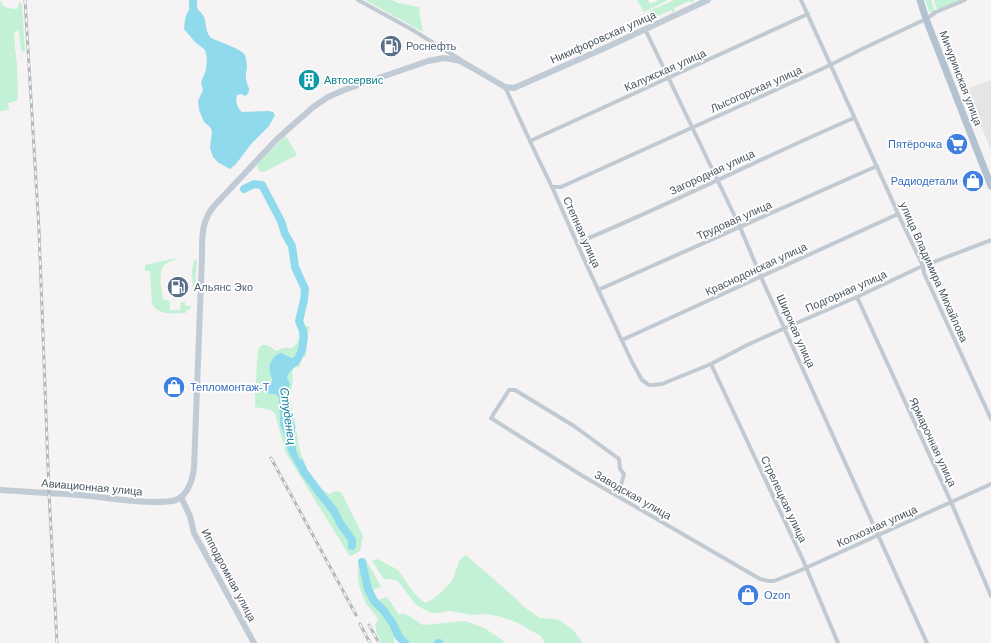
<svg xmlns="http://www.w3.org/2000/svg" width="991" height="643" font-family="Helvetica,sans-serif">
	<rect width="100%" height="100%" fill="#f5f3f3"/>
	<polygon fill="#e6e4e5" points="991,80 991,151 967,89"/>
	<g fill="#c3f1d5" fill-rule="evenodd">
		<path d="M0 0C3 9 8 8 17 9L19 2 21 3 22 5 25 51 23 52 21 50 19 32 16 30 14 34 15 49 17 64 18 97 16 101 8 103 9 108 8 110 0 111Z"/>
		<polygon points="365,0 392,0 398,3 419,7 420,16 423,32"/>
		<polygon points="637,0 648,0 650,4 659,0 668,0 644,12"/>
		<polygon points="674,0 694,0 694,1 692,3 689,1 674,8 675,11 674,12 672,12 671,10 653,18 650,11"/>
		<polygon points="925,0 931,0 935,11 933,13 929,11"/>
		<polygon points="934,0 960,0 937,10"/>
		<path d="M649 12 653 20 646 23H645L642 18C643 15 646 14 649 12Z"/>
		<polygon points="285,136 287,138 297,155 266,171 263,172 259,171 257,166 258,163"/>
		<path d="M176 258V259C173 260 170 261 167 263 157 269 161 288 163 298L164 300H168L170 302V310H180L181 302H185V306H191V308L189 309V310H186V313C175 313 158 316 152 304L150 271H145V265C156 263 165 260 176 258Z"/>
		<polygon points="197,260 195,291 194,292 193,291 192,270 194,261"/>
		<path d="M306 326H308L310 329C309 331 307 332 306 335 303 341 305 350 306 356L300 357V367H293C291 377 295 383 289 394L296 428 299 447 309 477 321 489 329 494 335 491 341 492 363 536 360 551 351 556 349 555 286 453 275 414 271 410 255 407V392L258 350C262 340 271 347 276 351L283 348H292C293 347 297 344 297 343 301 335 296 330 306 326ZM282 353 297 360 292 367 287 377 290 384 286 401 296 430V449L300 461 304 468 288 451 285 436 280 425 279 399 269 384C274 380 271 376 270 371Z"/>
		<path d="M466 555 513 596 524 607 540 618 555 619 561 621 573 630 583 643H545L541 636 516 622 498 616 486 614 473 615 449 611 437 613H431L416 605 401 585 397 581 391 579H384L372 561 378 559 398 570 414 593 425 603C431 602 443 591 447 586 451 583 454 577 455 573 459 564 457 560 466 555Z"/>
		<path d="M366 560 381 587 373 590 377 600 387 597 399 615 402 613 409 616 423 625 465 621 484 628 504 641 503 643H399V637L397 632 394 638V643H382L377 634 375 625 378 620C376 614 372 612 369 607 366 605 365 602 364 599 359 587 356 577 359 564Z"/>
	</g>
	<g fill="#90daee">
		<path d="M193 7C212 17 201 26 211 38 217 41 242 49 245 55 246 57 247 64 247 67 247 71 245 75 246 79 247 87 253 90 245 96L241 94 237 95C235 101 237 108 242 112L269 111 273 112 275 115 269 126 252 143 236 164 230 169 219 163 213 157 210 148 212 131 210 127 204 122 199 110 198 101 203 90 201 82 206 70 207 58 205 50 195 42 184 29C185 21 185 11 193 7Z"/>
		<path d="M280 353H282L292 358 295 357 297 358C296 364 290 371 287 377L290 384 286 401 295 426 296 449 300 461 304 468V472L301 471 295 464 288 451 285 436 280 425 279 399 276 394H271L266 392C266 388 270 385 272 381 273 378 270 375 270 372 268 364 273 356 280 353Z"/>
	</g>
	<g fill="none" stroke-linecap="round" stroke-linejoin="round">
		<g stroke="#90daee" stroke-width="8">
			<polyline points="193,0 193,7 196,17"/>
			<polyline points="244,189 254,184 262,185 281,221 285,234 292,246 295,267 305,289 304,300 299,321 303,331 304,337 302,350 297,360 289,367"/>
			<polyline points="300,463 304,472 322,496 334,511 340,523 352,540 352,546"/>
			<polyline points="362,562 368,589 374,601 384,611 393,624 399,637 405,643"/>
			<polyline points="438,643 439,643"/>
		</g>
		<g stroke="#c1cad2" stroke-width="4">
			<polyline points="358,0 411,29 461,60"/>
			<polyline points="801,0 892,200 898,214 923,266 924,273 991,419"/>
			<polyline points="645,29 740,227 761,277 927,643"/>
			<polyline points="505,87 536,154 552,187 588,268 632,362 642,380 649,385 653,385 662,384 711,364 747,345 785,328 857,297 918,268 991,240"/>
			<polyline points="530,141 808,14"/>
			<polyline points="552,187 561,187 824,68 864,48 926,19 936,12 965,0"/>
			<path d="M577 243C671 204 761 158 854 118"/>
			<polyline points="598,290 877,166"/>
			<polyline points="857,297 951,502 991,596"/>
			<polyline points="622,340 898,214"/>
			<polyline points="711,364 803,560 838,643"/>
			<polyline points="618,496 624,474 620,469 619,459 574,426 515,390 509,390 491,418 581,475 760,579 769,581 774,581 799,571 991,484"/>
		</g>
		<g stroke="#c1cbd6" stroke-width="6">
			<path d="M0 490C26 492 53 493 79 495 104 497 129 502 155 502 162 502 169 502 176 500 188 495 193 479 194 467L202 257C202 237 201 222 214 206L276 140 286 131 312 108 328 97 344 90 428 61 444 58 451 59 460 61 471 67 505 87 514 88 607 47 708 0"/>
			<polyline points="181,497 190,516 194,533 254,643"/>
		</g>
		<polyline stroke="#b3c2d1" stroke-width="7" points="920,0 926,19 991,186"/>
		<g stroke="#b5b8bd" stroke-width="3">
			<g id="rail">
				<polyline points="25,0 39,230 49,493 57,643"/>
				<polyline points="271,458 335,576 356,615"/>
				<polyline points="360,624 370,643"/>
				<polyline points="369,625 379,643"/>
			</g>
		</g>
		<use href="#rail" stroke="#fff" stroke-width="1.5" stroke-dasharray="4.5" stroke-linecap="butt"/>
	</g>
	<defs>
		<g id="fuel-disc" transform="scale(1.15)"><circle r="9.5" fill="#5c6f8a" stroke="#fff"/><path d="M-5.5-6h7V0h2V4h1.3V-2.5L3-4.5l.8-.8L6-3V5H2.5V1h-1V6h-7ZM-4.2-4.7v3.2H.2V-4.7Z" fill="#fff"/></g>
		<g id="building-disc" transform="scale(1.15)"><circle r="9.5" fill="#0f9aa8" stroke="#fff"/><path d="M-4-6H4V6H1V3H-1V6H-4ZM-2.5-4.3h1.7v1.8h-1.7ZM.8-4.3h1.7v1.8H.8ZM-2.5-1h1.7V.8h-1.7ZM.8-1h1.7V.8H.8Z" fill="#fff"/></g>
		<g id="supermarket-disc" transform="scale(1.15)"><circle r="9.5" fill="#3f7fe0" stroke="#fff"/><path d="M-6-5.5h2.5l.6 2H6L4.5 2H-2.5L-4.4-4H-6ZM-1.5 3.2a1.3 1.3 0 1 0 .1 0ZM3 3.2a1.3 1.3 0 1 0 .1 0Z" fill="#fff"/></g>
		<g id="shop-disc" transform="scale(1.15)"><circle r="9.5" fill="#3f7fe0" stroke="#fff"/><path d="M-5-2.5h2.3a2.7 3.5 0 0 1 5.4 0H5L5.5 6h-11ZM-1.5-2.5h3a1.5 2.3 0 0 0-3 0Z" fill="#fff"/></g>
	</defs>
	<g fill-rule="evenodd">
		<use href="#fuel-disc" x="391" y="46"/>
		<use href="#building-disc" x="309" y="80"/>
		<use href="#supermarket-disc" x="957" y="144"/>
		<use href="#shop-disc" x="973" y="181"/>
		<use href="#fuel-disc" x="178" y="287"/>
		<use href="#shop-disc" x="174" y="387"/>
		<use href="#shop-disc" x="748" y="595"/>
	</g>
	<g text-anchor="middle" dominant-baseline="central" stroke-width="3.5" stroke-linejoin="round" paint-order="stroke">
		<g font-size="11" fill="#4a5661" stroke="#fff">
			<text transform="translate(603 37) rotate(-24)">Никифоровская улица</text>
			<text transform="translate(665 70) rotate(-24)">Калужская улица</text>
			<text transform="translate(961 78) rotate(69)">Мичуринская улица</text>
			<text transform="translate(756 89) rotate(-24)">Лысогорская улица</text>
			<text transform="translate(712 172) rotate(-25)">Загородная улица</text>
			<text transform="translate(734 220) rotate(-24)">Трудовая улица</text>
			<text transform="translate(582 232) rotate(66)">Степная улица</text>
			<text transform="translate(756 269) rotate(-25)">Краснодонская улица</text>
			<text transform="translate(934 272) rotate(66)">улица Владимира Михайлова</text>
			<text transform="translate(846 291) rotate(-24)">Подгорная улица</text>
			<text transform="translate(796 331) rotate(66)">Широкая улица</text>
			<text transform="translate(933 442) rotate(65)">Ярмарочная улица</text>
			<text transform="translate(92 487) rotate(5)">Авиационная улица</text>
			<text transform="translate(633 495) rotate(30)">Заводская улица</text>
			<text transform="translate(784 499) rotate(65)">Стрелецкая улица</text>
			<text transform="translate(877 526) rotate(-24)">Колхозная улица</text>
			<text transform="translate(229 575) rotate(62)">Ипподромная улица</text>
		</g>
		<g font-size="11" fill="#4e5e75" stroke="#fff" text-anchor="start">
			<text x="406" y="46">Роснефть</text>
			<text x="194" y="287">Альянс Эко</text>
		</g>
		<g font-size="11" fill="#0d838f" stroke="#fff" text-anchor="start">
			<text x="324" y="80">Автосервис</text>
		</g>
		<g font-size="11" fill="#366cbe" stroke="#fff" text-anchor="end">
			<text x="942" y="144">Пятёрочка</text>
			<text x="958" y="181">Радиодетали</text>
			<text x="190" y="387" text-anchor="start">Тепломонтаж-Т</text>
			<text x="764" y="595" text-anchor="start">Ozon</text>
		</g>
		<g font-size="12" font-style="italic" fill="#0c7c9b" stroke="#fff">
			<text transform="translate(288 416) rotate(82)">Студенец</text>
		</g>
	</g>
</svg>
